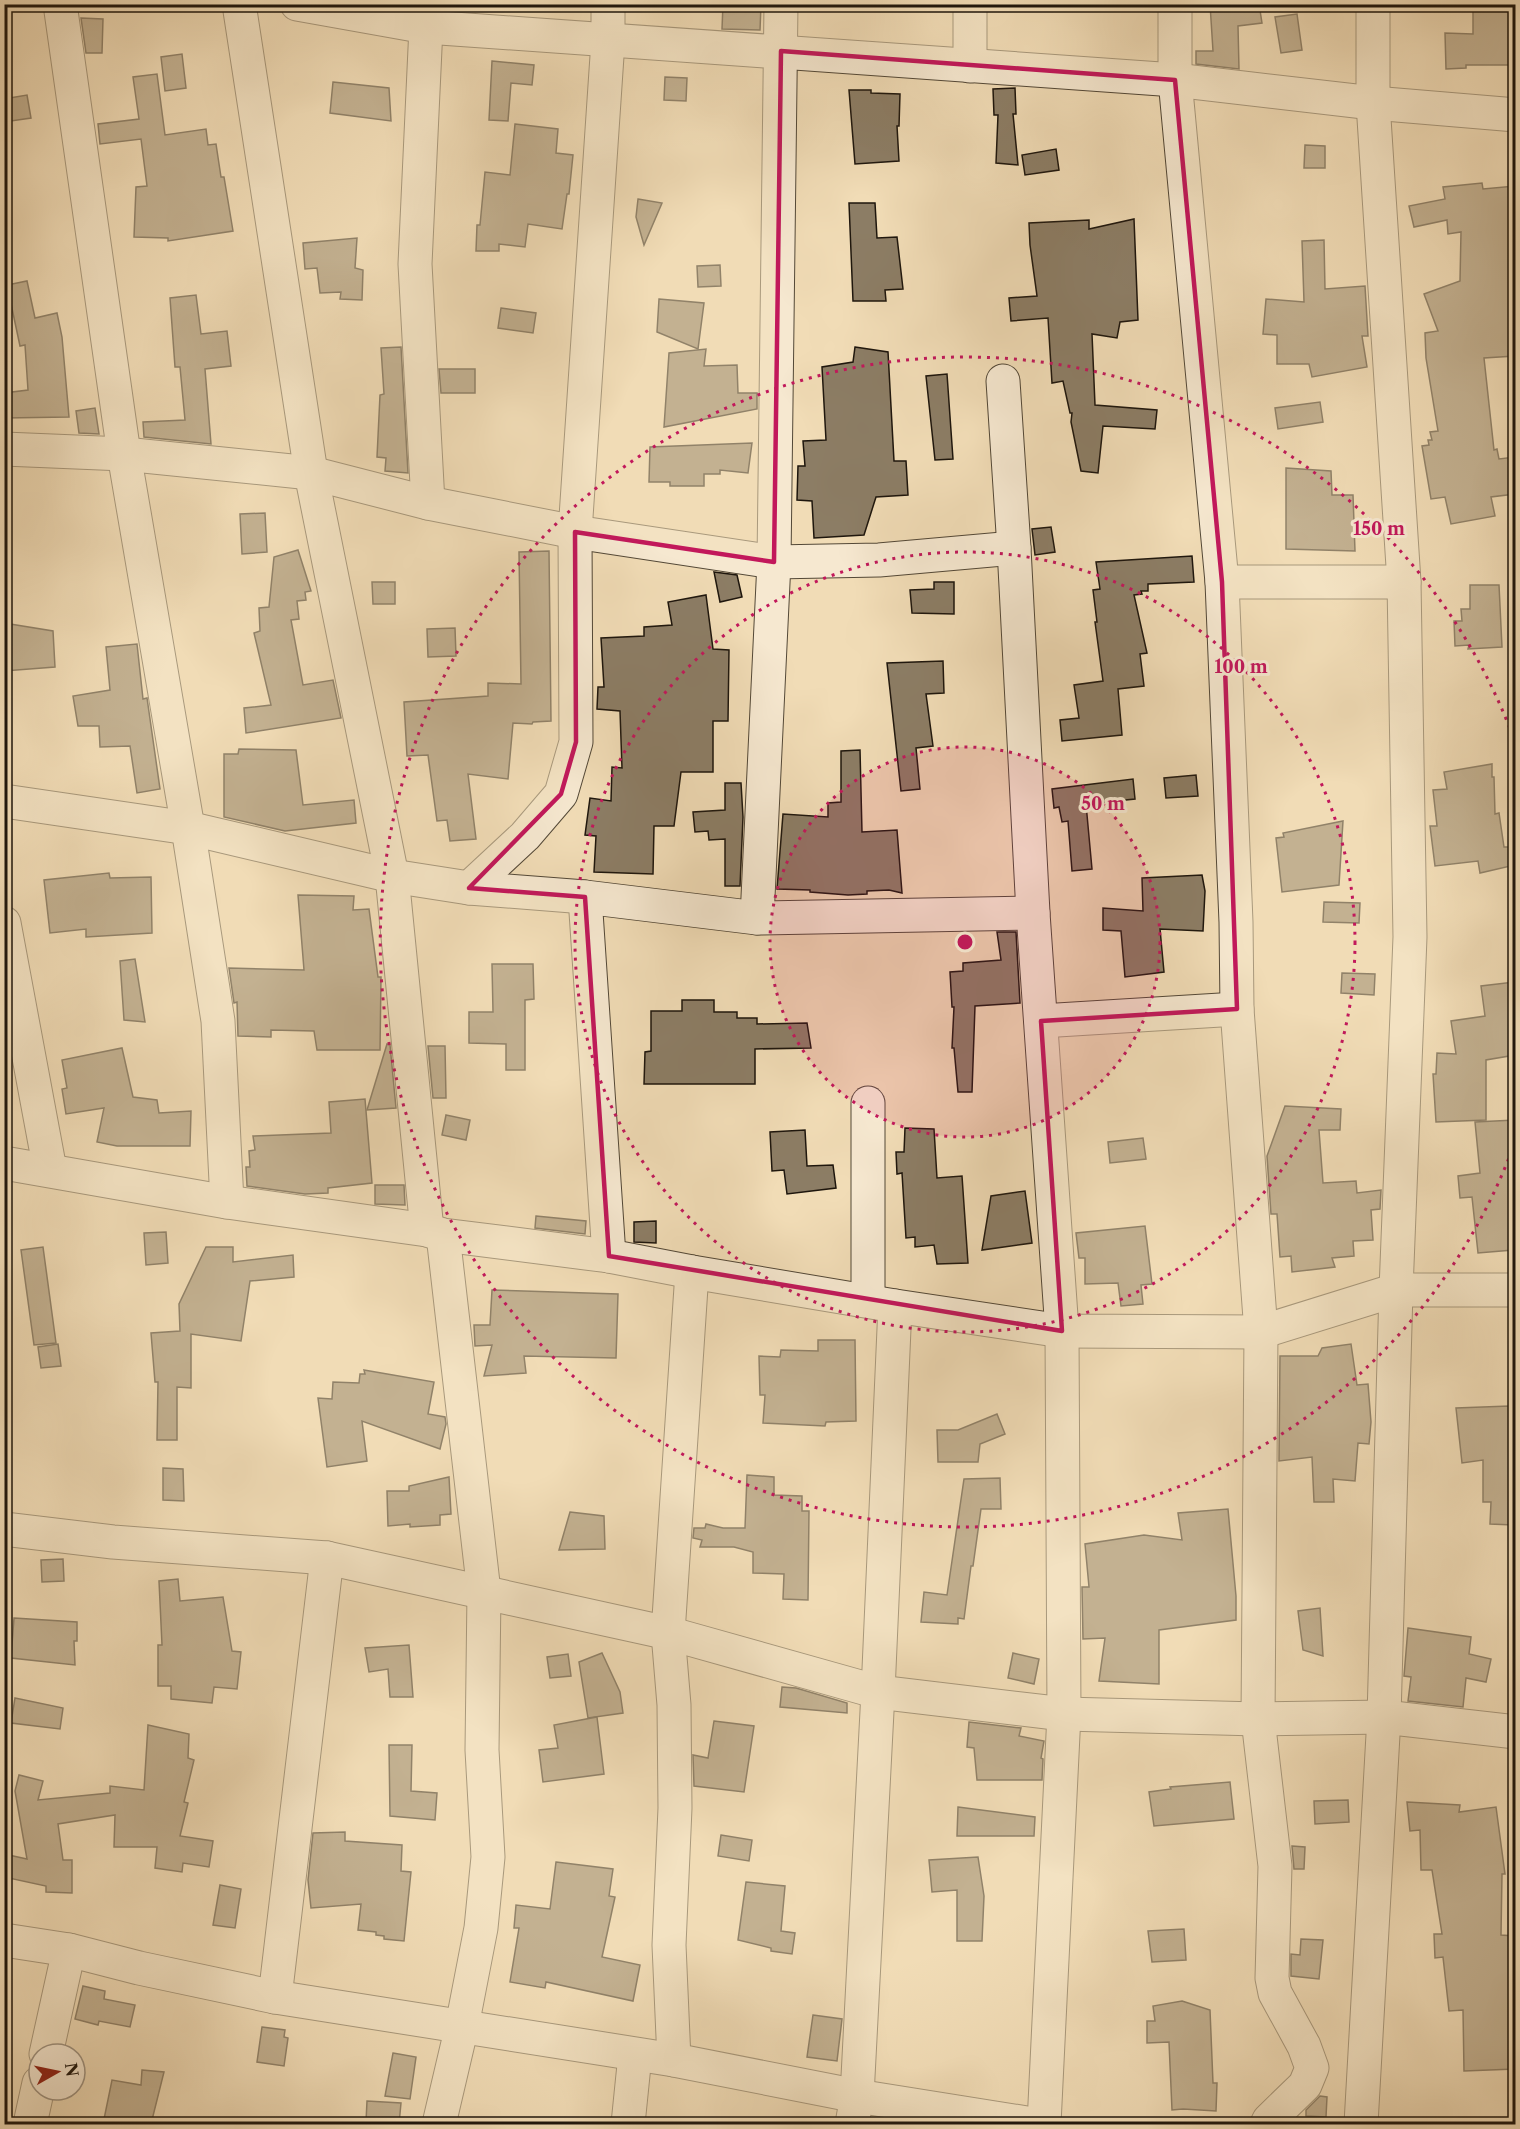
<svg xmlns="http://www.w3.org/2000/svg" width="1520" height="2129" font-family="'Libre Caslon Text',serif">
	<rect width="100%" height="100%" fill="#f1dcb6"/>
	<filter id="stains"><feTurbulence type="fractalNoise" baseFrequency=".00333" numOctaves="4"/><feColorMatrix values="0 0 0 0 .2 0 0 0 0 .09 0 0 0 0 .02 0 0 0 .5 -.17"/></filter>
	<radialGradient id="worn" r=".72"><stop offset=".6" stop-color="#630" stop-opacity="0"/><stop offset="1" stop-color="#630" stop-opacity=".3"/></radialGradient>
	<g fill="#8c7d65" stroke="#1e160d" stroke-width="1.5">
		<polygon points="723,4 761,4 760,30 722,29"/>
		<polygon points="1210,4 1259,4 1262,23 1238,26 1239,69 1196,64 1196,51 1213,51"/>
		<polygon points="1473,4 1515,4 1515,50 1510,50 1510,65 1466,65 1466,68 1446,69 1445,33 1473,34"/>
		<polygon points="1297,14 1302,50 1281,53 1275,17"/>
		<polygon points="81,18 103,19 102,53 86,53"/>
		<polygon points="182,54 186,88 165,91 161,57"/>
		<polygon points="492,61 534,65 532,85 511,83 508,121 489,120"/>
		<polygon points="157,74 165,135 206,129 208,145 216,144 221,177 224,177 233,231 168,241 168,238 134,237 136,187 147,186 141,139 100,144 98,124 139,119 133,77"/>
		<polygon points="665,77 687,78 686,101 664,100"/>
		<polygon points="333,82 389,88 391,121 330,113"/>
		<polygon points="1015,88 1016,114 1013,114 1018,165 996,163 998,115 994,115 993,89"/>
		<polygon points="849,90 871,90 871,93 900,94 899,126 897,126 899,161 855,164"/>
		<polygon points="27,95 31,118 4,122 4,99"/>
		<polygon points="515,124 558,129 556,153 573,155 569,194 567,194 562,229 528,224 525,247 499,244 499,251 476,251 477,225 480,225 485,172 510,175"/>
		<polygon points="1305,145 1325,146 1325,168 1304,168"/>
		<polygon points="1056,149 1059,170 1025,175 1022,155"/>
		<polygon points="1482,183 1483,189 1515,186 1515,356 1484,358 1494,450 1497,449 1499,459 1515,457 1515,494 1491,497 1495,516 1451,524 1445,497 1431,499 1422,446 1429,445 1428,440 1432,440 1430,432 1438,431 1426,358 1425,333 1438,331 1424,294 1460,281 1461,232 1448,234 1447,220 1414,227 1409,206 1445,199 1443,187"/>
		<polygon points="638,199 662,203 644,245 636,217"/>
		<polygon points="849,203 875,203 877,238 897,237 903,289 885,290 886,301 853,301"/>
		<polygon points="1134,219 1138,320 1120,322 1117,338 1092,334 1095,405 1157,410 1155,429 1103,426 1098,473 1081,471 1071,422 1072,413 1070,413 1063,381 1052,383 1048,318 1011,321 1009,298 1037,296 1030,245 1029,223 1089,220 1089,229"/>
		<polygon points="357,238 355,268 363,270 362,300 340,299 341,292 320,293 317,268 305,269 303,243"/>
		<polygon points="1324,240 1325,289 1365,286 1368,336 1362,336 1367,367 1312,377 1309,364 1277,364 1277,335 1263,334 1266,299 1304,302 1302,241"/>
		<polygon points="720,265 721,286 698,287 697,266"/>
		<polygon points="27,281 35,318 57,313 62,337 69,417 4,418 4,393 28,390 25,345 20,346 7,285"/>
		<polygon points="196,295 201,334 227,331 231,366 205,369 211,444 144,437 143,422 185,420 180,367 175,367 170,298"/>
		<polygon points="659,299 704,303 698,349 657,332"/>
		<polygon points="501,308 536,313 533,333 498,328"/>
		<polygon points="401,347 408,473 385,471 386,458 377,457 380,395 384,394 381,348"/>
		<polygon points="855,347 888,352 894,461 906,461 908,495 876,497 864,535 814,538 812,501 797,500 798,466 805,466 803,441 826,440 822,367 853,362"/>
		<polygon points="706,349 704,366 737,365 738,393 757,393 757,409 664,427 669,353"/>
		<polygon points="439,369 475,369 475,393 441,393"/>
		<polygon points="947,374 953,459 935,460 926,376"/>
		<polygon points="1320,402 1323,422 1278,429 1275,408"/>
		<polygon points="95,408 99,434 79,433 76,411"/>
		<polygon points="752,443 748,473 720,470 720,474 704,474 704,486 670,486 670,482 649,482 650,447"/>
		<polygon points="1286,468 1331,471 1332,495 1353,495 1355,551 1286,549"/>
		<polygon points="265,513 267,552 242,554 240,514"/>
		<polygon points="1051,527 1055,552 1035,555 1032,529"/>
		<polygon points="298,550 311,591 305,592 306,600 297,601 299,619 291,620 303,685 333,680 341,718 246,733 244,708 271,705 254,633 260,631 259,608 269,607 274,557"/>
		<polygon points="549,551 551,721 533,722 532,724 513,723 508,779 468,774 476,839 450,841 447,820 437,821 428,755 407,756 404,702 488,696 488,683 521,684 519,552"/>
		<polygon points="1192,556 1194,582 1148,584 1148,591 1141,591 1142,594 1134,595 1147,653 1140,654 1144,686 1118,689 1122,735 1062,741 1060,720 1079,718 1074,685 1103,681 1095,622 1097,622 1093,590 1100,589 1096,562"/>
		<polygon points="714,572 737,575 742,597 720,602"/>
		<polygon points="372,582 395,582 395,604 373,604"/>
		<polygon points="934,582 954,582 954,614 912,613 910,590 934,589"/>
		<polygon points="1470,585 1499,585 1502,647 1468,649 1469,645 1455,646 1454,621 1462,621 1461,609 1470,609"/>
		<polygon points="706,595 713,649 729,650 728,721 713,721 713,772 681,772 674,826 654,826 653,874 594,872 596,836 585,835 590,798 611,801 612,767 622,768 620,711 597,709 598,687 604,687 601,638 644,636 644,627 672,625 668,602"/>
		<polygon points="4,623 53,631 55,667 4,671"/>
		<polygon points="455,628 456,656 428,657 427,629"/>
		<polygon points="137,644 143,699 147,698 160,789 137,793 130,746 100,747 99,726 78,726 73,696 110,690 106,647"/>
		<polygon points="943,661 944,693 926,694 933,746 916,748 920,789 901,791 887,663"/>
		<polygon points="239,749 296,750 303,805 354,800 356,823 285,831 224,817 224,754 238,754"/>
		<polygon points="860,750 862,832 897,830 902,893 889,890 867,891 867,894 848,895 810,892 810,890 777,889 783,814 828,817 828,803 841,802 841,751"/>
		<polygon points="1492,764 1492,777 1494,777 1495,814 1499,813 1504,847 1515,847 1515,865 1480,873 1478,861 1435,866 1430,826 1437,826 1433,790 1447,789 1444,772"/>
		<polygon points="1196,775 1198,796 1166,798 1164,778"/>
		<polygon points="1133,779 1135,799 1086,804 1092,869 1072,871 1068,821 1062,822 1059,807 1054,808 1052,789"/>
		<polygon points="725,783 741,783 743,817 740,886 725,886 725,839 709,840 708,831 695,832 693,812 725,810"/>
		<polygon points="1343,821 1339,885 1282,892 1276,838 1284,837 1283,833"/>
		<polygon points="109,873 110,878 151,877 152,933 86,937 86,929 50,933 44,880"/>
		<polygon points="1202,875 1205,891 1203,931 1160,929 1164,972 1125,977 1121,931 1103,930 1103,908 1143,911 1142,878"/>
		<polygon points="298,895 354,896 353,910 369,909 378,977 381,977 380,1050 317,1050 314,1031 271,1030 271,1037 238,1036 237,1002 234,1003 229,968 304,970"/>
		<polygon points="1324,902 1360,903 1359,923 1323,922"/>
		<polygon points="997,932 1016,932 1020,1003 975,1006 972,1092 958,1092 954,1048 952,1048 954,1007 952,1007 950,972 963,971 963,963 1001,960"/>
		<polygon points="135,959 145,1022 124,1020 120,961"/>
		<polygon points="492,964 533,964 534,999 525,1000 525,1070 506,1070 506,1044 469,1043 469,1012 493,1012"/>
		<polygon points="1342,973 1375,974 1374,995 1341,993"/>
		<polygon points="1514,982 1515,1055 1486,1060 1486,1120 1436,1122 1433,1074 1436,1074 1437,1053 1456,1054 1451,1021 1485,1016 1481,986"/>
		<polygon points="682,1000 714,1000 714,1012 737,1012 737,1018 757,1018 757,1024 807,1023 811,1048 755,1049 755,1084 644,1084 645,1052 651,1051 651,1011 682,1011"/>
		<polygon points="387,1044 390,1045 396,1108 367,1110"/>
		<polygon points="428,1046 445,1046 446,1098 433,1098"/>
		<polygon points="122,1048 133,1097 157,1100 159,1113 191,1111 190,1146 117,1146 97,1142 104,1108 66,1114 62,1089 67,1088 62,1060"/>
		<polygon points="365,1099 372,1183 328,1188 328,1193 305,1194 247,1186 246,1167 250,1167 249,1151 255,1150 253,1136 331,1133 329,1102"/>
		<polygon points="1285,1106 1341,1109 1340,1130 1319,1130 1323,1183 1356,1181 1357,1193 1381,1190 1380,1209 1371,1210 1373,1240 1353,1241 1354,1256 1332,1258 1335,1267 1292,1272 1291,1256 1280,1257 1277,1214 1271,1214 1267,1156"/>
		<polygon points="446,1115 470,1120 466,1140 442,1135"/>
		<polygon points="1515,1120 1515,1231 1511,1231 1513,1250 1478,1253 1472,1197 1460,1198 1458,1176 1480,1173 1475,1122"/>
		<polygon points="905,1128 934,1129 937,1178 962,1176 968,1263 937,1264 934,1245 915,1247 915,1237 906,1238 902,1173 897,1174 896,1152 904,1152"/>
		<polygon points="805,1130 807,1166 833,1165 836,1188 787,1194 784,1170 772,1171 770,1132"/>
		<polygon points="1143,1138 1146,1159 1110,1163 1108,1142"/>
		<polygon points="375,1185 404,1185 405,1205 375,1204"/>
		<polygon points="1025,1191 1032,1243 982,1250 991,1196"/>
		<polygon points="536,1216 586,1221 585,1234 535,1228"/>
		<polygon points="656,1221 656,1243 634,1242 634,1222"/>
		<polygon points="1145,1226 1152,1284 1141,1285 1143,1304 1121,1306 1118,1283 1085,1284 1085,1258 1079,1258 1076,1233"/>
		<polygon points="166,1232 168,1263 146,1265 144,1233"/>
		<polygon points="43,1247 56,1343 34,1345 21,1250"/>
		<polygon points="206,1247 233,1247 233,1262 293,1255 294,1277 250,1281 241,1341 191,1334 191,1388 177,1387 177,1440 157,1440 158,1382 155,1382 151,1333 180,1331 179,1304"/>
		<polygon points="492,1290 618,1294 616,1358 524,1356 526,1373 484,1376 492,1345 475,1346 474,1325 490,1325"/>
		<polygon points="818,1340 855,1340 856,1421 826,1422 825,1426 763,1423 765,1395 760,1395 759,1356 780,1357 781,1350 818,1351"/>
		<polygon points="58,1344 61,1366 41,1368 38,1347"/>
		<polygon points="1351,1344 1357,1385 1368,1384 1371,1422 1369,1444 1358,1443 1355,1481 1333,1479 1334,1502 1314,1502 1312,1457 1279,1461 1280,1356 1318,1356 1322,1348"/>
		<polygon points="364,1370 434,1382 428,1414 445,1417 446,1424 440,1449 362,1421 367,1461 327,1467 318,1398 332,1399 333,1382 359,1383 360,1374 365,1374"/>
		<polygon points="1509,1406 1515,1488 1513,1525 1490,1524 1491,1502 1483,1502 1483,1460 1462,1463 1456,1408"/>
		<polygon points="997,1414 1005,1434 980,1444 978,1462 938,1462 937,1430 958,1430"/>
		<polygon points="163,1468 183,1469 184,1501 163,1500"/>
		<polygon points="747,1475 774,1477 774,1495 802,1496 802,1511 809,1511 808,1600 783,1599 784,1574 753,1573 753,1552 734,1547 700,1547 702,1540 693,1538 694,1528 705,1528 706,1524 723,1528 745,1528"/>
		<polygon points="449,1477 451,1514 440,1515 440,1525 410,1527 410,1524 388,1526 387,1491 409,1491 409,1486"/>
		<polygon points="1000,1478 1001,1509 981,1509 973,1566 971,1566 964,1619 958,1618 958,1624 921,1622 924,1592 947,1595 964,1479"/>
		<polygon points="1228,1509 1236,1596 1236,1620 1159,1630 1159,1684 1099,1681 1105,1638 1083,1639 1082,1587 1089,1587 1085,1544 1144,1535 1182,1540 1178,1513"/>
		<polygon points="570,1512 604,1516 605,1549 559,1550"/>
		<polygon points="63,1559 64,1581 42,1582 41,1560"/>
		<polygon points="178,1579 180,1601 223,1597 232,1651 241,1652 237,1689 214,1687 212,1703 171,1699 171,1686 158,1686 158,1645 162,1645 159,1581"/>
		<polygon points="1320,1608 1323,1656 1303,1650 1298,1611"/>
		<polygon points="14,1618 77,1622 77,1641 74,1641 75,1665 11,1658"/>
		<polygon points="1408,1628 1471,1637 1469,1654 1491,1659 1486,1682 1466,1678 1463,1707 1408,1701 1411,1677 1404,1676"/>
		<polygon points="409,1645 413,1697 390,1697 388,1669 369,1672 365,1648"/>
		<polygon points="602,1653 620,1692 623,1713 588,1718 579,1662"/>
		<polygon points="1013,1653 1039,1659 1034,1684 1008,1678"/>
		<polygon points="568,1654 571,1676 550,1678 547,1657"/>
		<polygon points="782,1687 796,1688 847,1703 847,1713 780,1707"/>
		<polygon points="15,1698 63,1708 60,1729 11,1723"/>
		<polygon points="597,1717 604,1774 543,1782 539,1750 558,1748 554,1725"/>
		<polygon points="714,1721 754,1726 744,1792 694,1786 693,1755 708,1758"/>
		<polygon points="969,1722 1021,1728 1019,1736 1044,1741 1041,1758 1043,1759 1042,1780 977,1780 974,1748 967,1747"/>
		<polygon points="148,1725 189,1734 188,1758 194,1760 184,1802 188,1803 180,1836 213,1841 209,1867 183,1863 182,1872 155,1868 157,1847 114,1847 115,1815 58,1824 63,1860 72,1860 72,1893 46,1892 46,1886 4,1877 4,1854 27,1859 15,1791 19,1775 43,1781 38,1800 110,1793 110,1786 144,1790"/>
		<polygon points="389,1745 412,1745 411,1791 437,1793 435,1820 390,1816"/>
		<polygon points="1230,1782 1234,1819 1154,1826 1149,1792 1171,1789 1170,1787"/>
		<polygon points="1348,1800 1349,1822 1315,1824 1314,1801"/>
		<polygon points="1407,1802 1460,1805 1459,1812 1496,1807 1505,1874 1502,1874 1501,1935 1515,1936 1515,2069 1464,2071 1463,2010 1449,2011 1443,1957 1435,1958 1434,1934 1442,1934 1432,1870 1421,1870 1420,1830 1410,1831"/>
		<polygon points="958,1807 1035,1817 1034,1836 957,1836"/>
		<polygon points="345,1832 345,1841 402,1845 401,1871 411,1872 404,1941 384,1939 384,1936 376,1935 376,1932 358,1930 361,1904 311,1908 308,1880 313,1833"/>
		<polygon points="721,1835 752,1840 749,1861 718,1856"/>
		<polygon points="1292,1846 1305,1847 1304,1869 1294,1869"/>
		<polygon points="978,1857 984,1896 982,1941 957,1941 957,1890 932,1892 929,1860"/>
		<polygon points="556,1862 613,1869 609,1896 615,1897 602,1957 640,1965 633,2001 546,1982 545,1988 510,1982 519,1928 514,1928 516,1905 550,1909"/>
		<polygon points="746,1882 785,1886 781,1931 795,1933 792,1954 771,1951 771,1948 738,1940"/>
		<polygon points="220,1885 241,1889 235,1928 213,1925"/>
		<polygon points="1184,1929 1186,1960 1152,1962 1148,1931"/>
		<polygon points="1301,1939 1323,1940 1319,1979 1291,1976 1291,1954 1300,1955"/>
		<polygon points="83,1986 105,1991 104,1999 135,2005 130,2027 99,2021 98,2025 75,2019"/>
		<polygon points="1182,2001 1210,2010 1213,2083 1217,2083 1216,2111 1183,2109 1172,2110 1169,2042 1147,2043 1147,2021 1155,2021 1153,2006"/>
		<polygon points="813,2015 842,2019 837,2061 807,2057"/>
		<polygon points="262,2027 285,2030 284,2037 288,2038 284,2066 257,2062"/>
		<polygon points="393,2053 416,2057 410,2099 385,2096"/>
		<polygon points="142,2070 164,2072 151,2124 103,2124 112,2080 141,2085"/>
		<polygon points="1320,2096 1327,2097 1326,2117 1306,2116 1306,2110"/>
		<polygon points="367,2101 401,2103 399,2124 366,2122"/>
	</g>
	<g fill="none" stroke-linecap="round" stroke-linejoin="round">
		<g stroke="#534837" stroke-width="35">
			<g id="minor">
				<polyline points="60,4 124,454 188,828 218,1021 227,1202"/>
				<polyline points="239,4 311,473 392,876 427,1230"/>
				<polyline points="297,4 426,27 1175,80 1373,103 1516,115"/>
				<polyline points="970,4 970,66"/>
				<polyline points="1175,4 1175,80 1222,582 1236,922 1237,1009 1261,1332 1258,1719 1275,1866 1272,1978 1275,1993 1304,2046 1312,2068 1305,2085 1269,2120 1267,2124"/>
				<polyline points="425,5 426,27 415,264 428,503"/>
				<polyline points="1003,381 1014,548 1033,913 1062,1331 1064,1714 1044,2124"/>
				<polyline points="4,449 124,454 311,473 428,503 575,532 774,562 879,560 1014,548"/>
				<polyline points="1222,582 1404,582"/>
				<polyline points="4,801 188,828 392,876 469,888 585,897 757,918 1033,913"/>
				<polyline points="469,888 525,836 561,794 576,742 575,532 608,41 608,4"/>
				<polyline points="585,897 609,1256"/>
				<polyline points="757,918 774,562 781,4"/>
				<polyline points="4,923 50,1170"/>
				<polyline points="1041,1021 1237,1009"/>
				<polyline points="868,1103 868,1301"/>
				<polyline points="4,1163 227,1202 427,1230 443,1235 609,1256 692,1272 895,1306 1062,1331 1261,1332 1396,1290 1516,1290"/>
				<polyline points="4,1529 113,1542 327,1558 668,1633 878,1692 1064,1714 1258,1719 1384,1717 1516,1732"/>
				<polyline points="4,1940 69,1950 139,1968 275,1997 674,2060 857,2096 1033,2124"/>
				<polyline points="275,1997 327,1558"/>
				<polyline points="46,2054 69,1950"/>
				<polyline points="674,2060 669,1945 675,1808 674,1705 668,1633 692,1272"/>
				<polyline points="30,2124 39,2083"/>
				<polyline points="439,2124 462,2026 481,1928 488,1857 482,1750 484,1592 443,1235"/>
				<polyline points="628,2124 635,2055"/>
				<polyline points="852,2124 857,2096 878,1692 895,1306"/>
				<polyline points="1361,2124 1384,1717 1396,1290 1410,937 1404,582 1373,103 1373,4"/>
			</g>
		</g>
		<use href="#minor" stroke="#f6e8d0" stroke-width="33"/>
	</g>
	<path d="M0 0H1520V2129H0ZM781 51 1175 80 1222 582 1237 1009 1041 1021 1062 1331 609 1256 585 897 469 888 561 794 576 742 575 532 774 562Z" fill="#f1dcb6" fill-opacity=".55" fill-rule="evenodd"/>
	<path fill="none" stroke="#c2185b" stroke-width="4.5" stroke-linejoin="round" d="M781 51 1175 80 1222 582 1237 1009 1041 1021 1062 1331 609 1256 585 897 469 888 561 794 576 742 575 532 774 562Z"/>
	<circle cx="965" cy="942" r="195" fill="#c2185b" fill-opacity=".12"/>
	<g fill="none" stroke="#c2185b" stroke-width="3" stroke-dasharray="3 6">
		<circle cx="965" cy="942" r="195"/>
		<circle cx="965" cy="942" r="390"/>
		<path d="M1515 1142A585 585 0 1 1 1515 742"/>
	</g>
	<circle cx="965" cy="942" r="9" fill="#c2185b" stroke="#f6e8d0" stroke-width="3"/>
	<g font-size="18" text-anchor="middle" font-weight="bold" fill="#c2185b" stroke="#f6e8d0" stroke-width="6" stroke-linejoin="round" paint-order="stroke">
		<text x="1379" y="535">150 m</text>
		<text x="1241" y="673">100 m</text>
		<text x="1103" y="810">50 m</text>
	</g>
	<rect width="1520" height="2129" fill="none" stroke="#f1dcb6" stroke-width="24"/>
	<rect x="6" y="6" width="1508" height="2117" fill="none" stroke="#1e160d" stroke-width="3"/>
	<rect x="12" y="12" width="1496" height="2105" fill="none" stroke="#1e160d" stroke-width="1.5"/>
	<g transform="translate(57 2072) rotate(81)"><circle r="28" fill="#f6e8d0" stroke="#a09482" stroke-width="1.5"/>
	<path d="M0-4.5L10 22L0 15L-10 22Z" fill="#8f2418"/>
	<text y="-9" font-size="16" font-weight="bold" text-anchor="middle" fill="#1e160d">N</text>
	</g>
	<rect width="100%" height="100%" filter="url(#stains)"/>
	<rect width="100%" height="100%" fill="url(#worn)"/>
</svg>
